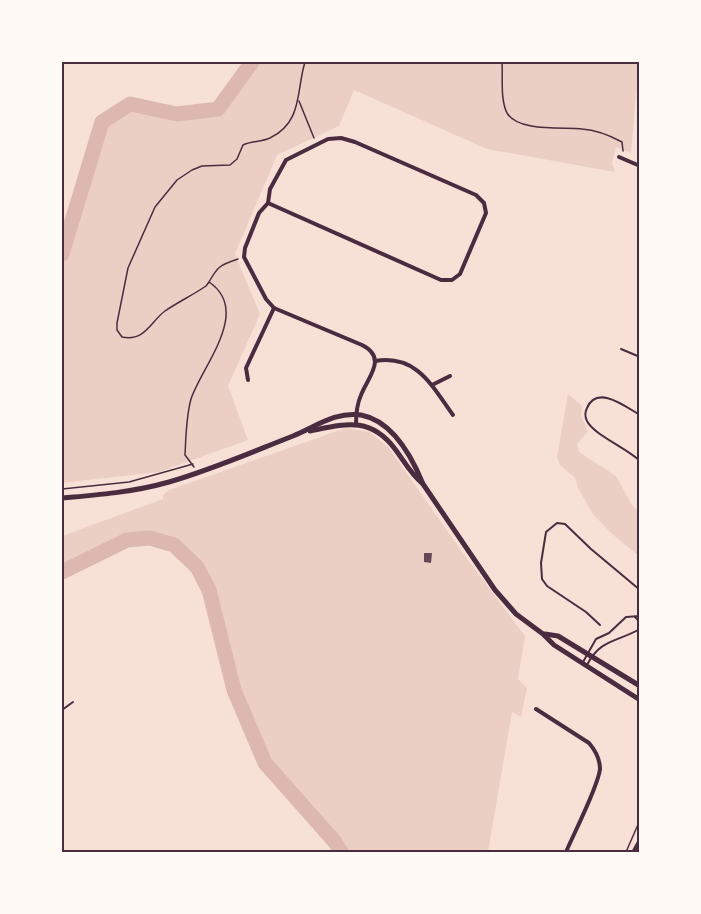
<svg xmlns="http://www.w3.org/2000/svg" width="701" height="914" font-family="Georgia,serif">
	<rect width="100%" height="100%" fill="#f7e1d7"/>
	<g fill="#ebcfc5">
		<polygon points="258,62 639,62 631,153 616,147 612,163 615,172 487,149 354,90 339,126 277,155 235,254 260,314 228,386 248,440 159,472 62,483 62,263 70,248 107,126 131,109 178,119 223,113"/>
		<polygon points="568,394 582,406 581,416 588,431 577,444 579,452 616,476 632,505 639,512 639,556 612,534 593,514 578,488 575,478 560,465 557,457"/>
		<polygon points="346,428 370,432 388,447 468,560 525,636 518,679 527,688 521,717 512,712 488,852 343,852 320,821 303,812 279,781 246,730 230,650 218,611 204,583 190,564 188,556 175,544 164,539 145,533 130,534 115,540 62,568 62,536 163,499 163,495 169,490"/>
	</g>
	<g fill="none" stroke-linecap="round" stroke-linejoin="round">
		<g stroke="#dcb8b0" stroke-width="15">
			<polyline points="62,254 102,122 130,104 177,114 218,109 252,62"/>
			<polyline points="62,572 127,540 150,538 174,545 197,567 209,590 234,690 265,763 335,842 341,852"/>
		</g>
	</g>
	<polygon fill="#644757" points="424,553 432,553 431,563 424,562"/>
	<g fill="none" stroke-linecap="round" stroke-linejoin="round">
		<g stroke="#4a2c40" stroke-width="1.5">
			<path d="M502 62C503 76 500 99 507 113 518 132 563 127 582 129 597 130 609 135 622 142L623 151"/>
			<polyline points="299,101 314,138"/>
			<path d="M209 282C218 266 220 265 238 259"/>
			<path d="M194 467 185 455C186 436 186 417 191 399 202 366 252 311 209 282L206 286C193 295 178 302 165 311 151 321 145 342 122 337L117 330V323L128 268 155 207 177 180 192 170 202 166 230 165 237 159 243 145C251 141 261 142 270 138 303 122 296 91 305 62"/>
			<polyline points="62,489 129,482 193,464"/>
			<polyline points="626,852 640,820"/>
		</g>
		<g stroke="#4a2c40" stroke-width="2">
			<polyline points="621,349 640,357"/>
			<path d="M640 415C626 407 597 384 587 408 585 412 585 417 587 421 594 435 627 448 640 461"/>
			<polyline points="635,617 640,622"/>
			<polyline points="600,625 586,612 547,586 542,579 541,563 546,532 557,523 565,524 591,549 640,590"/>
			<polyline points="583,662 596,639 609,633 626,617 640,616"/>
			<path d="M587 665C600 639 617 642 640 629"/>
			<polyline points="62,710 73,702"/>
		</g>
		<g stroke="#4a2c40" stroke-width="4">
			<polyline points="619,157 640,166"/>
			<path d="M268 203 441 280H452L460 274 486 213 484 203 476 195 355 142 341 138 328 139 286 160 270 189 268 203 259 213 245 248 244 257 266 299 274 308 362 345C388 358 368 377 361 395 357 404 356 414 356 424"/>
			<path d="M375 361C417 354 432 386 453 415"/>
			<polyline points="248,380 246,368 274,308"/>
			<polyline points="432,385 450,376"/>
			<path d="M536 709 589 743C595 750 600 759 600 769 598 787 574 833 566 852"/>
		</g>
		<g stroke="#4a2c40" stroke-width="5">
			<path d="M310 431C345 424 370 416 395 449 404 461 411 474 422 483"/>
			<path d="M62 498C98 495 134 492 169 482 211 470 252 452 293 436 315 427 336 411 361 415 393 421 412 457 423 484L495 590 516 614 543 634 554 645 640 700"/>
			<polyline points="545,634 558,636 640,686"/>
			<polyline points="634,852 640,841"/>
		</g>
	</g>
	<rect width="701" height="914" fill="none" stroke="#fffaf5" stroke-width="126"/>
	<rect x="63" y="63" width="575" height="788" fill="none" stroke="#4a2c40" stroke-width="2"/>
</svg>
